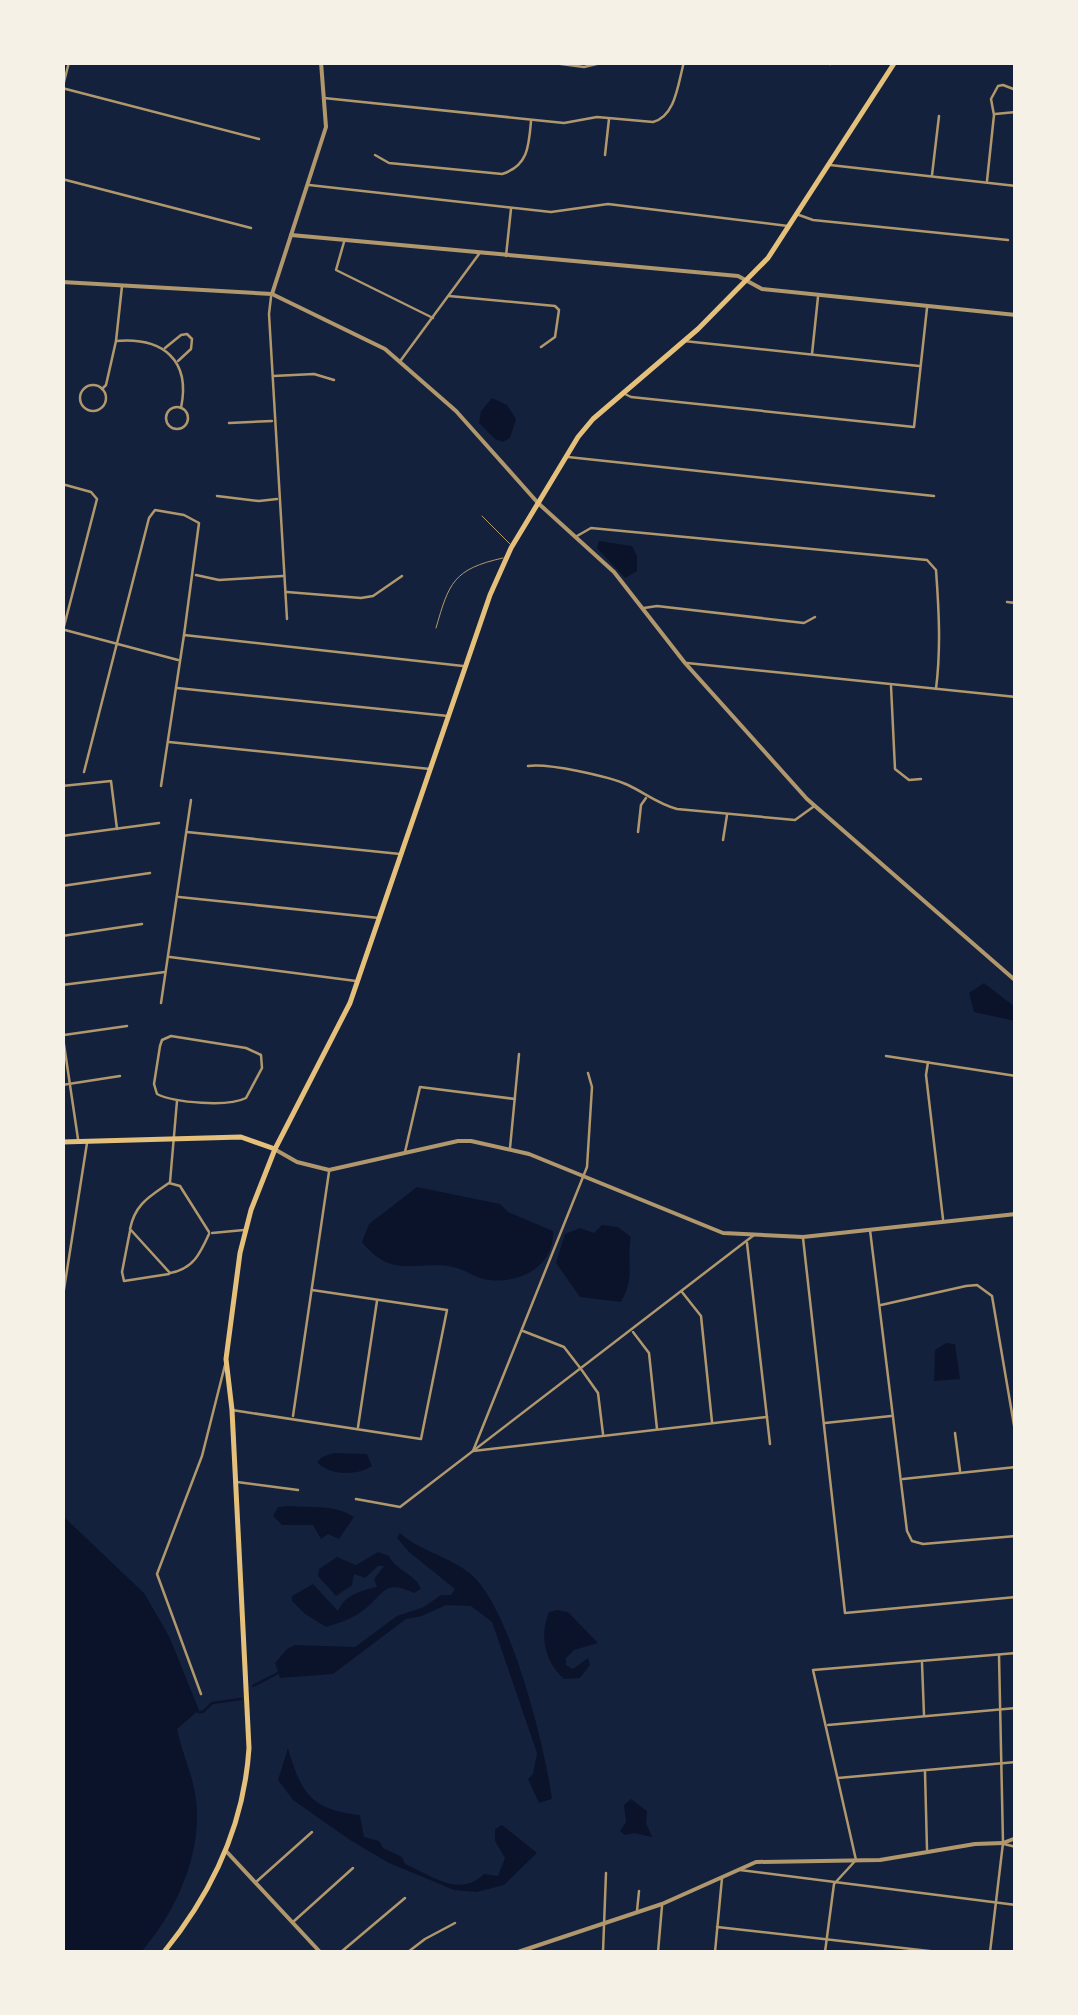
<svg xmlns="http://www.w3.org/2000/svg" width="1078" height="2015" font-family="'Zilla Slab',serif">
	<rect width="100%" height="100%" fill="#14213d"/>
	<g fill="#0b132b">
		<polygon points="492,398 507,405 516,419 510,438 503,442 495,439 479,423 481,411"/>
		<polygon points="599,541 632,546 637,556 637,571 625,578 597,548"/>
		<polygon points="984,983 1015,1007 1015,1021 974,1012 969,993"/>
		<path d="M417 1187 500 1204 508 1212 553 1231C555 1266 520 1284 489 1280 477 1279 466 1270 453 1267 413 1260 393 1280 362 1242L369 1224Z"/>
		<path d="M602 1225 618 1227 631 1237C626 1263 636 1276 621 1302L580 1297 556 1263 565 1234 580 1228 594 1233Z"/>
		<polygon points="946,1343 955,1344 960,1379 934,1381 935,1350"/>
		<path d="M334 1453 367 1454 372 1466C357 1476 330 1476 317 1462L322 1457Z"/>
		<path d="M288 1506C312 1508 334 1504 354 1517L339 1539 328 1534 321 1539 313 1525H282L273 1516 278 1507Z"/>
		<path d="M63 1516 144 1593 169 1636 199 1710 177 1729C182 1753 193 1775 196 1799 203 1852 176 1913 141 1952H63Z"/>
		<path d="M400 1533C421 1552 452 1557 473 1576 511 1612 545 1746 552 1799L539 1803 528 1779 533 1774 537 1753 527 1724 492 1622 471 1606 446 1605 422 1616 406 1619 333 1674 280 1678 275 1663 287 1649 295 1645 355 1647 397 1616 424 1607 441 1595H451L455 1589 409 1552 397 1538Z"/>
		<path d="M378 1552 389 1556C395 1570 416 1574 421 1589L414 1593C384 1579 385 1593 365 1609 355 1618 339 1623 326 1627L305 1614 292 1601V1596L313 1584 338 1611C344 1595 363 1590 377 1587L374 1579 384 1566H378L365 1578 354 1574 352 1585 336 1596 318 1576 319 1569 337 1557 356 1565Z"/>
		<path d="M557 1610 568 1612 598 1643 574 1650 566 1658V1665L573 1669 588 1658 590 1665 580 1678 564 1679C545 1662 539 1636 549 1612Z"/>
		<path d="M288 1748C301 1794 312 1810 360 1815L364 1837 379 1841 383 1848 402 1857 405 1864C433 1876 459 1898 484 1874L498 1876 505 1858 495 1841V1829L502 1825 537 1853 504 1885 477 1892 454 1890 389 1863 350 1840 293 1800 278 1780Z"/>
		<polygon points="631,1799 647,1811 646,1823 652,1837 634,1833 625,1835 620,1831 626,1822 624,1805"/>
	</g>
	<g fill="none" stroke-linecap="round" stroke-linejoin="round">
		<g stroke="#0b132b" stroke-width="2.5">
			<polyline points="253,1686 278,1673"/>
			<polyline points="198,1712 203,1712 212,1703 241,1699"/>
		</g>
		<g stroke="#b1986c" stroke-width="1">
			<polyline points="482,516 510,544"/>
			<path d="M436 628C449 583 453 569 503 558"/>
		</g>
		<g stroke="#b1986c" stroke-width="2.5">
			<polyline points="546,62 584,67 605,62"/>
			<polyline points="827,62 830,64"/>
			<polyline points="63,86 69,62"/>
			<polyline points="62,88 259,139"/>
			<path d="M324 98 564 123 597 117 653 122C676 116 678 83 684 62"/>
			<polyline points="995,114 1016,112"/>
			<path d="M375 155 389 163 502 174C528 166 529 146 531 121"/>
			<polyline points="605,155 609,119"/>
			<polyline points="830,165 1016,186"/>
			<polyline points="932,175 939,116"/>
			<polyline points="62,179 251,228"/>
			<polyline points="987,181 994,115 991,99 998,86 1003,85 1016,90"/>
			<polyline points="309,185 551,212 608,204 788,226"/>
			<polyline points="799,215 813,220 1008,240"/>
			<polyline points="344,242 336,270 433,318"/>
			<polyline points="506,256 511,209"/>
			<polyline points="449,296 555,306 559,310 555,337 541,347"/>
			<polyline points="271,297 269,314 287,619"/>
			<path d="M116 341C163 337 191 360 181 408"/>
			<polyline points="684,341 919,366"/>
			<polyline points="165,348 181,335 187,334 192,339 191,349 178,361"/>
			<polyline points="812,354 818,297"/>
			<polyline points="401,360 479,254"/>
			<polyline points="273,376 314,374 334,380"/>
			<circle cx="93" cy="398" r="13"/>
			<polyline points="102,389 106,385 116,341 122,286"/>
			<polyline points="625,394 631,397 914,427 927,308"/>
			<circle cx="177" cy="418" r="11"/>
			<polyline points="229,423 272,421"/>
			<polyline points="568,457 934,496"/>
			<polyline points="62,484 91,492 97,499 62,634"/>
			<polyline points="217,496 259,501 277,499"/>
			<path d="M577 536 591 528 927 560 936 570C939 611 941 649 936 689"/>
			<polyline points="196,575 219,580 283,576"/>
			<polyline points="287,592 361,598 373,596 402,576"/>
			<polyline points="1007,602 1016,603"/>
			<polyline points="644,608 657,606 804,623 815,617"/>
			<polyline points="65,630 178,660"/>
			<polyline points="687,663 1016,697"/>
			<polyline points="891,686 895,769 909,780 921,779"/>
			<polyline points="177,688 448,716"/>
			<polyline points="169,742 430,769"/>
			<path d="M528 766C548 763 608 776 628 785 645 793 658 804 677 809L795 820 813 807"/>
			<polyline points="84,772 149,518 155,510 184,515 199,523 184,635"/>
			<polyline points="62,786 111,781 117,829"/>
			<polyline points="161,786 184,635 463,666"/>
			<polyline points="187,832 400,854"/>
			<polyline points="638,832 641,805 646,798"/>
			<polyline points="62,836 159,823"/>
			<polyline points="723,840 727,815"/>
			<polyline points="62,886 150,873"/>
			<polyline points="179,897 379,918"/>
			<polyline points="62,936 142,924"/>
			<polyline points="170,957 356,981"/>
			<polyline points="62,985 165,972"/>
			<polyline points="161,1003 191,800"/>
			<polyline points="62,1031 78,1139"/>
			<polyline points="64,1035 127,1026"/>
			<path d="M171 1036 246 1048 261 1055 262 1068 246 1098C228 1107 175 1103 157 1094L154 1084 160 1046 162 1040Z"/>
			<polyline points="886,1056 1016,1076"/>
			<polyline points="928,1062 926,1075 943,1219"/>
			<polyline points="588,1073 592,1087 587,1167 473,1451 767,1417"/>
			<polyline points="62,1085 120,1076"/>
			<polyline points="510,1148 519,1054"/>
			<polyline points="405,1152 420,1087 515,1099"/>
			<polyline points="170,1182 177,1101"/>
			<path d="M169 1183C149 1197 135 1204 130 1229L170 1273C193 1269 200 1254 209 1234"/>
			<polyline points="169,1183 180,1186 209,1232"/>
			<polyline points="870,1230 907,1531 912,1541 923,1544 1016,1536"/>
			<polyline points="130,1231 122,1272 124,1281 169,1274"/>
			<polyline points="212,1233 244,1230"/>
			<polyline points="803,1238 845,1613 1016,1597"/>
			<polyline points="747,1243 770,1444"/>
			<polyline points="682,1292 701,1316 712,1422"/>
			<polyline points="62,1302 87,1143"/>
			<polyline points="881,1305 966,1286 977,1285 992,1296 1016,1437"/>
			<polyline points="523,1331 564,1347 581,1369 598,1393 603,1434"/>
			<polyline points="633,1332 649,1353 657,1429"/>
			<polyline points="232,1410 421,1439 447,1310 312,1290"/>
			<polyline points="293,1416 329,1172"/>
			<polyline points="825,1423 891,1416"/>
			<polyline points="358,1427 377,1301"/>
			<polyline points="955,1433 960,1471"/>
			<polyline points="903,1479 1016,1467"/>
			<polyline points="237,1482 298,1490"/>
			<polyline points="356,1499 400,1507 754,1235"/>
			<polyline points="922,1663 924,1715"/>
			<polyline points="201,1694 157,1574 202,1456 225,1365"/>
			<polyline points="828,1725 1016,1708"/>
			<polyline points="925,1772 927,1849"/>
			<polyline points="838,1778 1016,1762"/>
			<polyline points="1004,1844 1016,1847"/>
			<polyline points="740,1870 1016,1905"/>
			<polyline points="256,1882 312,1832"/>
			<polyline points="637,1911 639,1891"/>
			<polyline points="293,1922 353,1868"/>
			<polyline points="717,1927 938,1952"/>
			<polyline points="341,1952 405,1898"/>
			<polyline points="408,1952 425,1939 455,1923"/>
			<polyline points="603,1952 606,1873"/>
			<polyline points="658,1952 662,1906"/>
			<polyline points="715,1952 722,1878"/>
			<polyline points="825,1952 834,1884 856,1860 813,1670 1016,1653"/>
			<polyline points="990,1952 1003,1843 999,1655"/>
		</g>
		<g stroke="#b1986c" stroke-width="4">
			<polyline points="291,235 738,276 762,289 1016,315"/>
			<polyline points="62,282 272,294 385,349 456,411 538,503 614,572 685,663 807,799 1016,981"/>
			<polyline points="272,294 326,127 321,62"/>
			<polyline points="276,1150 297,1162 329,1170 458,1141 471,1141 529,1154 723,1233 803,1237 1016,1214"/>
			<polyline points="226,1851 320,1952"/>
			<polyline points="518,1952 662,1904 756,1862 880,1860 975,1844 1003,1843 1016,1838"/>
		</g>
		<polyline stroke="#e5c07b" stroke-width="5" points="62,1142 241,1137 275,1149"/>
		<path stroke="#e5c07b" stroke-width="5" d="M164 1952C212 1893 244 1826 249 1748L232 1410 226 1359 240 1253 251 1210 275 1149 350 1003 490 595 511 548 578 437 593 419 698 329 768 258 895 62"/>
	</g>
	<rect width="1078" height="2015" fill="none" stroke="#f6f1e7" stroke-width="130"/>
</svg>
